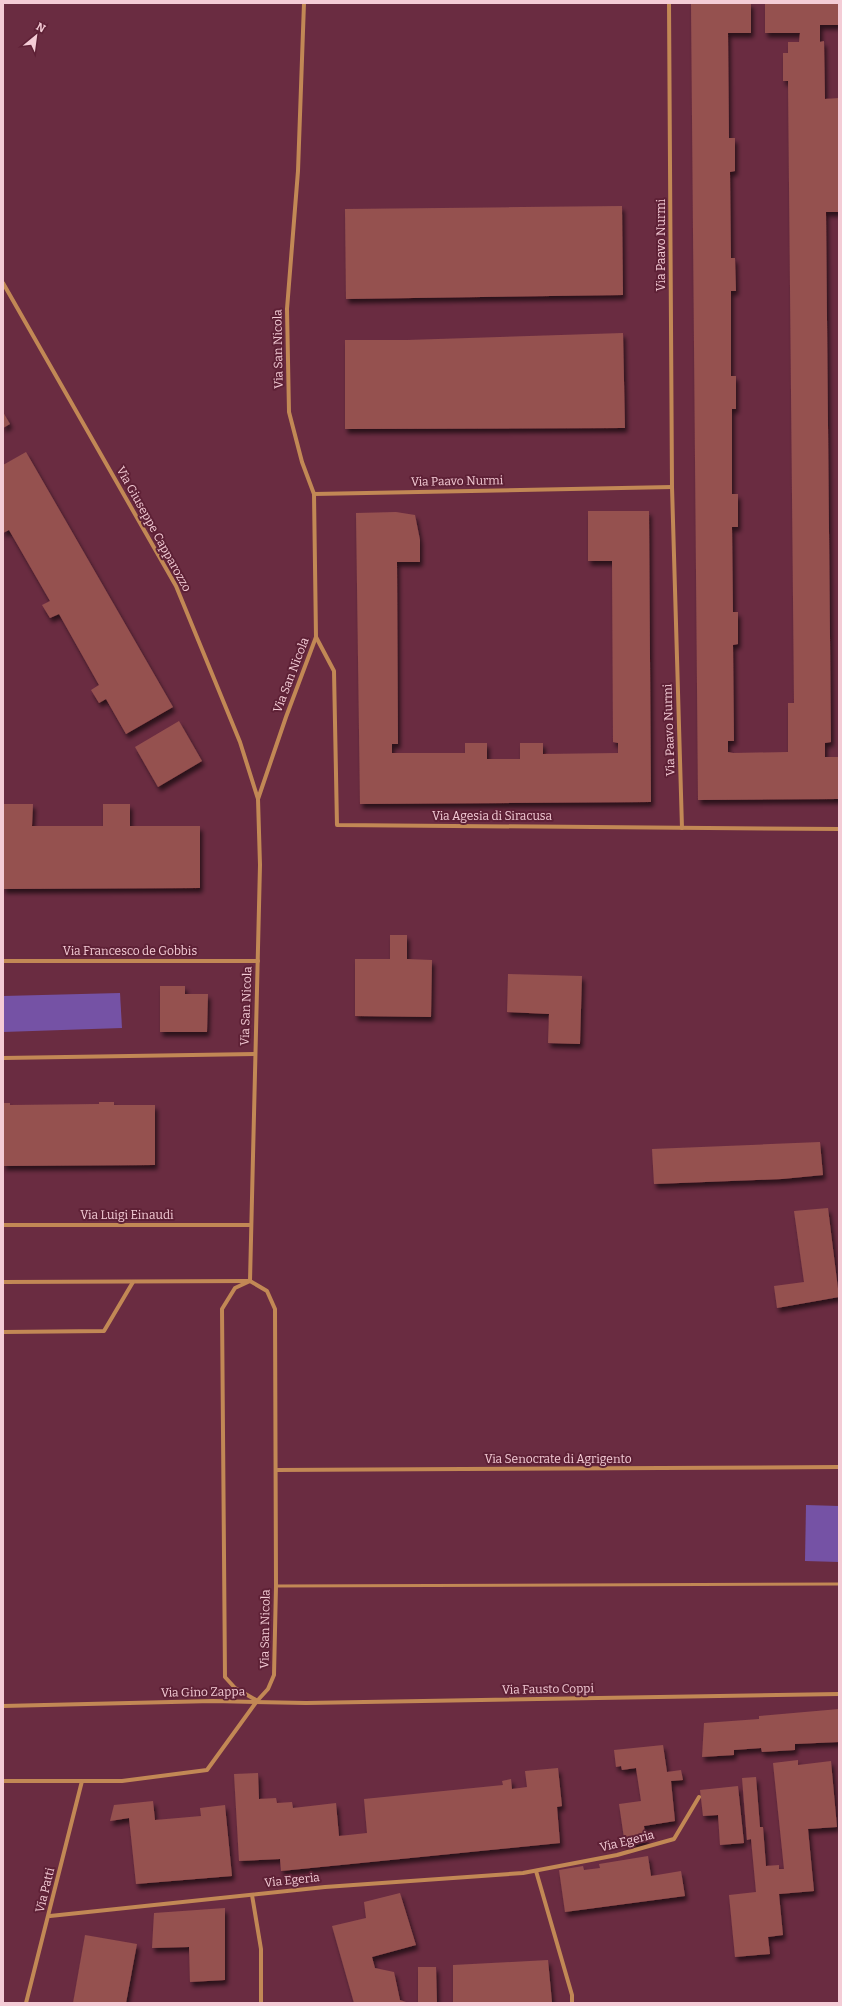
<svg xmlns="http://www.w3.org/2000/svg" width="842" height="2006" font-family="Bitter,serif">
	<defs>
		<filter id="shadow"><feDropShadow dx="2.5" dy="4.5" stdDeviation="2" flood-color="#0009"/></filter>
	</defs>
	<rect width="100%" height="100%" fill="#6a2c41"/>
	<g fill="#7552a5">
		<polygon points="120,993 122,1028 3,1032 3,996"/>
		<polygon points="806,1505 839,1506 839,1562 805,1561"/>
	</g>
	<g fill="#955150" filter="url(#shadow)">
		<polygon points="691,3 751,3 751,33 728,33 729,138 735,138 735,171 730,172 731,258 735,258 736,291 731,291 731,376 736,376 736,409 732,409 732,494 738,494 738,527 732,527 733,612 738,612 738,644 733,645 734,741 728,741 728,752 733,753 788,752 788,703 794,703 788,81 783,81 783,53 788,53 788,42 799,42 800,33 765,33 765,3 839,3 839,25 820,25 820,42 824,41 825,99 839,98 839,212 826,212 831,742 825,743 825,757 839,757 839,799 698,800"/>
		<polygon points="622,206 623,295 346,299 345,209"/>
		<polygon points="623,333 625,428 345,429 345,340 407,340"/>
		<polygon points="3,412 10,424 3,428"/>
		<polygon points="26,452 173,707 126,734 106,699 99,703 91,690 99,685 59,614 50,618 42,605 50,601 9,530 3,533 3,465"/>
		<polygon points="588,511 649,511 651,802 360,804 356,513 396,512 415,515 420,540 420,562 397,562 398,744 392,744 392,753 465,753 465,743 487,743 487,759 520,759 520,743 543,743 543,754 618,753 618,743 613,742 612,561 588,561"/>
		<polygon points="179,721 202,761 158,787 135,747"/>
		<polygon points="3,804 33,804 32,826 103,826 103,804 130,804 130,826 200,826 200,888 3,889"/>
		<polygon points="390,935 407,935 407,959 432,960 431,1017 355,1016 355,959 390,959"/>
		<polygon points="508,974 582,976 580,1044 548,1043 549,1014 507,1012"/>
		<polygon points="160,986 185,986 185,994 208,994 207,1032 160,1032"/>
		<polygon points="99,1102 114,1102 114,1105 155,1105 155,1165 3,1166 3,1103 10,1103 10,1105 99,1104"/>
		<polygon points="820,1142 823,1175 782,1179 654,1184 652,1149"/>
		<polygon points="828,1208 839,1297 777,1308 774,1286 804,1282 794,1211"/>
		<polygon points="839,1709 839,1742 795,1744 795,1750 762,1752 761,1748 734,1750 734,1755 702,1757 704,1723 759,1719 759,1716"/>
		<polygon points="663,1745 667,1772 681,1770 683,1780 671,1781 675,1821 644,1826 646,1842 625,1845 619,1804 641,1801 636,1768 622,1770 621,1766 616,1767 614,1750"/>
		<polygon points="798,1760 798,1765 831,1761 837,1827 808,1829 814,1891 779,1894 783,1935 768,1937 770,1954 735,1957 729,1895 756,1892 751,1839 747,1840 742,1778 756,1777 760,1827 763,1827 766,1866 779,1865 779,1869 784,1869 773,1763"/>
		<polygon points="558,1768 562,1806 557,1807 560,1843 281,1871 280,1859 239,1861 234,1774 258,1773 259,1799 276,1798 277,1803 292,1802 293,1808 336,1803 339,1836 367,1833 364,1799 503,1785 502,1781 511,1779 512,1789 527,1787 525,1771"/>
		<polygon points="738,1786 744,1843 720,1845 718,1815 703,1816 700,1790"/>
		<polygon points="153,1801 155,1820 201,1816 200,1808 225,1805 232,1876 136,1884 129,1818 110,1821 114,1805"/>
		<polygon points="648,1856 651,1876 681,1871 685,1896 565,1912 559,1870 583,1866 584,1870 600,1868 599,1864"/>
		<polygon points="400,1893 416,1945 372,1957 375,1968 394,1972 400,2000 409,2003 354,2003 332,1926 366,1918 364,1902"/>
		<polygon points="225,1908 225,1980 190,1982 189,1947 152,1948 154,1913"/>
		<polygon points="85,1935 137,1944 126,2003 73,2003"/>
		<polygon points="548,1960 552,2002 453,2003 453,1965"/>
		<polygon points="418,1967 436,1967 437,2003 418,2003"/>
	</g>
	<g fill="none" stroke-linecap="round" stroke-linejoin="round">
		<polyline stroke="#c28855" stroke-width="3" points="276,1586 839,1584"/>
		<g stroke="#c28855" stroke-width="4">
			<polyline points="669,3 672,487 682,828"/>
			<polyline points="3,283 176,586 240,742 258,799"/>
			<polyline points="314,494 672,487"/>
			<polyline points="316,637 334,671 337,825 839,829"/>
			<polyline points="3,961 258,961"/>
			<polyline points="3,1058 255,1054"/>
			<polyline points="3,1225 251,1225"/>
			<polyline points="250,1281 260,865 258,799 286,717 316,637 314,494 302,462 289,412 287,309 298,171 304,3"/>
			<polyline points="250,1281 235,1288 222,1309 225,1677 235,1688 256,1700"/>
			<polyline points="3,1282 249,1281"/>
			<polyline points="3,1332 104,1331 133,1282"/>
			<polyline points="276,1470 839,1467"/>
			<polyline points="3,1706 213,1701 306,1703 839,1694"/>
			<polyline points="3,1781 122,1781 207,1770 257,1701 268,1689 274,1675 276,1586 275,1309 267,1291 250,1281"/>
			<polyline points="536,1871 572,1995 572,2003"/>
			<polyline points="252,1895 261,1949 261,2003"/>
			<polyline points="50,1916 325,1887 523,1873 617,1855 674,1839 699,1797"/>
			<polyline points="26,2003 82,1781"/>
		</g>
	</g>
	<g text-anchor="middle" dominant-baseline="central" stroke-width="4" stroke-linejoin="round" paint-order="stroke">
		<g font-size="12" fill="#f4ccd6" stroke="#5e2136">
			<text transform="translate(661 245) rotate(-90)">Via Paavo Nurmi</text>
			<text transform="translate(278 349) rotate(-91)">Via San Nicola</text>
			<text transform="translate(457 481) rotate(-1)">Via Paavo Nurmi</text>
			<text transform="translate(154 529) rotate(61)">Via Giuseppe Capparozzo</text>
			<text transform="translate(291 675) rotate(-69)">Via San Nicola</text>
			<text transform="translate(669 730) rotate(-92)">Via Paavo Nurmi</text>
			<text x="492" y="816">Via Agesia di Siracusa</text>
			<text x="130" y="951">Via Francesco de Gobbis</text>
			<text transform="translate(246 1006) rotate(-88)">Via San Nicola</text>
			<text x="127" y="1215">Via Luigi Einaudi</text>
			<text x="558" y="1459">Via Senocrate di Agrigento</text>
			<text transform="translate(265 1629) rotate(-89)">Via San Nicola</text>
			<text transform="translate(548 1689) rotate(-1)">Via Fausto Coppi</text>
			<text transform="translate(203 1692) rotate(-1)">Via Gino Zappa</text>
			<text transform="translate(627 1841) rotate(-14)">Via Egeria</text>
			<text transform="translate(292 1880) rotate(-6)">Via Egeria</text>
			<text transform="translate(45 1890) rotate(-76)">Via Patti</text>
		</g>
	</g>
	<rect width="842" height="2006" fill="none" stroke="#f4ccd6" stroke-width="8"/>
	<g transform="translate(36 36) rotate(29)" stroke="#5e2136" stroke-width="3" paint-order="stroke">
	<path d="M0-3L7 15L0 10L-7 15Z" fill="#f4ccd6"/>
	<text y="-6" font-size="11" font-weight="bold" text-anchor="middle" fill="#f4ccd6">N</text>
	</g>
</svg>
